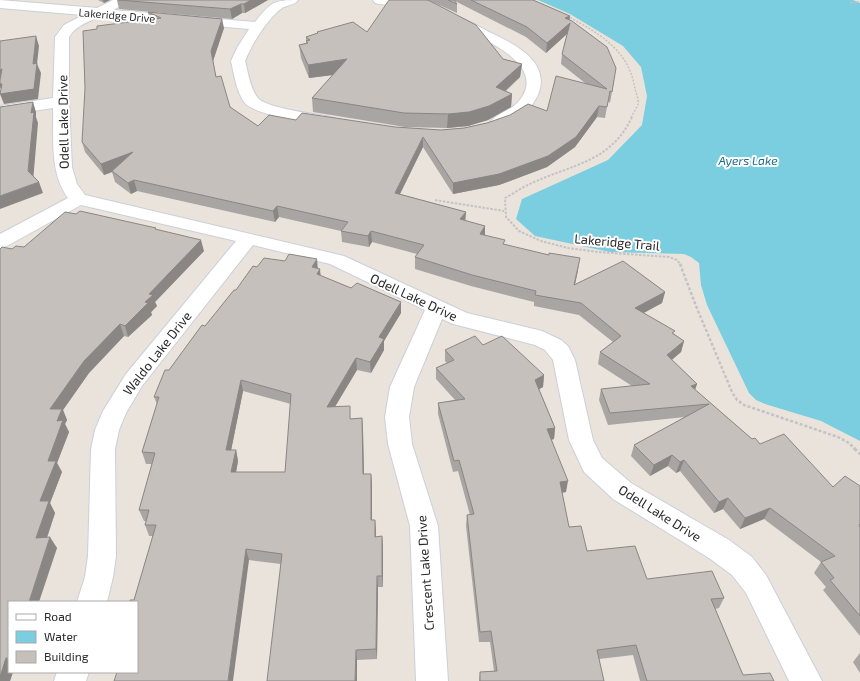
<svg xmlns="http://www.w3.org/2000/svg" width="860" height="681" font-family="'Exo 2',sans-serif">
	<rect width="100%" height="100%" fill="#eae3dc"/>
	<polygon fill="#7acee0" points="538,0 853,0 860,3 860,441 821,421 765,404 756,400 749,393 707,305 701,285 699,263 691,257 684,254 610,252 535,236 516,219 522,199 608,160 642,125 647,96 641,67 623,46 570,14"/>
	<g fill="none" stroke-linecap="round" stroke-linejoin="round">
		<g stroke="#cbcfd9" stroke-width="2">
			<g id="minor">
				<path d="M0 0 97 8 113 0H129L127 3 113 10 255 22C271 2 273 0 298 0 295 5 287 5 282 8 267 19 252 44 245 61 248 72 250 87 257 97 265 109 319 114 335 118L337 121 335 124 329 126C310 122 255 116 244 102 236 90 234 74 231 61L237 48 249 29 101 16C89 22 76 25 69 37V102L72 167 77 184 85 195 344 256 467 313 542 331 561 340 568 346 575 360 593 440 602 458 631 483 729 540 752 557 766 575 822 681H789L746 593 732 575 709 558 613 499 584 472 569 440 553 360 545 350 535 345 453 324 442 319 414 387 409 417 412 444 438 526 448 681H416L410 526 388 444 385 417 390 387 425 310 330 264 253 245 142 386 126 413 119 430 115 449 116 556 113 577 107 602H77L85 577 88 556 91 449 95 430 103 411 126 374 236 241 81 205 7 246 0 248V234L68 198C49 172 54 138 53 108L0 116V106L53 98 55 37 64 25 83 15 0 8Z"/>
				<polygon points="373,0 420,0 423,3 421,6 417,7 379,4 375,3"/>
				<path d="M459 18C469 20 478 26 487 31 510 42 550 59 539 92 535 103 527 112 518 118 510 123 502 128 492 125L490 122C497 113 512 110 519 101 550 63 478 37 454 25L452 22 454 19Z"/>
				<polygon points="57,672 89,672 86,681 54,681"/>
			</g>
		</g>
		<g stroke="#c3c3c3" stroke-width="1.5" stroke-dasharray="2 1.5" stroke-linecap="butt">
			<polyline points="850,3 860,2"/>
			<path d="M567 16C599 33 629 50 635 89 636 93 639 99 638 104 637 108 633 113 631 118"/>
		</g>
		<g stroke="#c3c3c3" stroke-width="2" stroke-dasharray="2.5 1.5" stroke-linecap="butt">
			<path d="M632 117C611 162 573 164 532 183 523 187 514 193 505 198L506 217 519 231 541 241 568 248 598 252 669 257 677 260 681 265"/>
			<polyline points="435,200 504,211"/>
		</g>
		<polyline stroke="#c3c3c3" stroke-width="2.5" stroke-dasharray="3 2" stroke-linecap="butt" points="680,264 696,306 732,392 737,400 744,405 838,437 849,443 855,449"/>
		<polyline stroke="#c3c3c3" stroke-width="3" stroke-dasharray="4 2.5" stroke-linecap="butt" points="854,448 860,454"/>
		<use href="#minor" fill="#fff" fill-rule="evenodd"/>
	</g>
	<g fill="#a9a5a2" fill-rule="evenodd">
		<polygon points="98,0 110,0 104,3"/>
		<polygon points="117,0 268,0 245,13 242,13 232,19 119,9"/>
		<polygon points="428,0 533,0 569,20 616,68 610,103 608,101 605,118 597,117 575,147 547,167 499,185 453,194 423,147 400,194 466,212 465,221 485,226 485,235 504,244 578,270 575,285 665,292 662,303 644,313 684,341 681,352 672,360 697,384 695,390 752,439 833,487 860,486 860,636 823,590 826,587 814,573 821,562 764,519 740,529 723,509 714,513 680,471 676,473 668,466 650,476 631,456 634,445 685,417 608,425 599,400 601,389 632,386 598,364 600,352 613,342 579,315 534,306 534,302 471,286 415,269 415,257 417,254 372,242 369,247 342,242 341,231 279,217 275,222 137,191 131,194 115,182 112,172 104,175 85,152 82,142 97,29 149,20 148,12 224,28 213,61 216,77 230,107 258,126 296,120 395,127 441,130 464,128 547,111 585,83 561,64 562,54 567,34 546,53 526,37 455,1 457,4 457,13"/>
		<polygon points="317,32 367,32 503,59 522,64 520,77 506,91 512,94 511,107 488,120 468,126 447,128 405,127 313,112 312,98 333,75 309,78 301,58 299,45 306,43 306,37 317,34"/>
		<polygon points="76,214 156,229 204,251 155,302 157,306 151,312 152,315 128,337 124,336 89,373 63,410 67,420 65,424 69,432 57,463 62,472 50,503 55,513 47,538 57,548 9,602 9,672 13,672 10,681 0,681 12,249 24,247"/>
		<path d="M257 267 318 268 321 276 351 288 401 302V313L384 341V350L371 373 357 370 335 407 351 419 362 418 363 430 364 474H371L372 485V520H375L376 537 382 536 383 547V587H378L377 659 357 660 281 564 249 560 134 600 153 536H149L145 525 146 521H144L139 510 152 464H146L142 452 157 404 154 397 169 370 205 326ZM243 391 291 404 285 472H236L238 461 236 450H231Z"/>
		<polygon points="483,345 544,375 543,387 539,389 555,428 554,439 551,440 566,492 562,493 569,527 587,551 647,579 724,598 719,608 715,609 743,675 774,681 640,681 633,655 599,659 604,681 479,681 480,672 494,671 490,642 479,642 466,526 467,515 470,515 458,471 453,472 438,414 438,403 455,400 436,379 436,368 447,363 445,361 445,350"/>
		<polygon points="860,653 860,673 853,662"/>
	</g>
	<g fill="#8a8684">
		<polygon points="103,0 110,0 104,3"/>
		<polygon points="251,0 268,0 245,13 244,4"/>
		<polygon points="241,4 242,13 232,19 230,9"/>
		<polygon points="570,16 569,24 570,23 569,32 546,53 547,43 565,18"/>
		<polygon points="222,19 224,28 213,61 211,51"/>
		<polygon points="36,36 39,46 37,64 41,73 38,99 4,104 0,94 3,93 0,87 0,84 33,64"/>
		<polygon points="347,59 348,73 309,78 308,65"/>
		<polygon points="522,64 520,77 495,100 496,87"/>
		<polygon points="2,69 0,82 0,70"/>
		<polygon points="512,94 511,107 488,120 468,126 447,128 448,114"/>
		<polygon points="33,102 36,112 36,117 38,123 33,182 28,171 31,113"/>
		<polygon points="599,106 597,117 575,147 547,167 499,185 453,194 453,183"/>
		<polygon points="423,137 423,147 395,204 395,193"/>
		<polygon points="133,152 112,171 112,172 104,175 101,164"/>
		<polygon points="134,180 137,191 131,194 128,183"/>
		<polygon points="39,182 43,193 0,209 0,196"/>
		<polygon points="277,206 279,217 275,222 273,211"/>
		<polygon points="466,212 465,223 460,219"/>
		<polygon points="485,226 485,237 480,234"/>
		<polygon points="371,231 372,242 369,247 368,236"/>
		<polygon points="201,240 204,251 155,302 157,306 151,312 152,315 128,337 125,326 145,302 149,294"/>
		<polygon points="580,258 578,270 572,297 574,285"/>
		<polygon points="317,259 318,271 312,267"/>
		<polygon points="320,269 321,280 317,274"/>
		<polygon points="665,292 662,303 632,319 635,308"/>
		<polygon points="401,302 401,313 384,341 384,350 371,373 370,362 379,337"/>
		<polygon points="120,324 124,336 89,373 63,410 67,420 65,424 69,432 57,463 62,472 50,503 55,513 43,549 36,538 40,501 48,461 50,409 84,361"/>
		<polygon points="684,341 681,352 664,366 667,355"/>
		<polygon points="356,358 357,370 328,418 327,407"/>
		<polygon points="544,375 543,387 534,392 535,380"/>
		<polygon points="241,380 243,391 229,461 226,450"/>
		<polygon points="697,384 693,395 691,386"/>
		<polygon points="362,418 363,430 364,485 363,474"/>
		<polygon points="555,428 554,439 545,441 547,429"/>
		<polygon points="236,450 238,461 234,484 231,472"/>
		<polygon points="672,455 668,466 650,476 654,465"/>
		<polygon points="684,460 680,471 676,473 680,462"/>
		<polygon points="371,474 372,485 372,531 371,520"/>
		<polygon points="568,481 566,492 558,493 560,482"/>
		<polygon points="728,498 723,509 714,513 719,502"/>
		<polygon points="770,508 764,519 740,529 745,518"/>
		<polygon points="375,520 376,531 375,547"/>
		<polygon points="382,536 383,547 383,587 382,576"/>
		<polygon points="50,537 57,548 39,602 29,602"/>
		<polygon points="246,549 249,560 233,681 228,681"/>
		<polygon points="377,576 378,587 377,659 376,649"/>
		<polygon points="356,650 357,660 357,681 355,681"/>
		<polygon points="6,658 9,661 9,672 13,672 10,681 0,681 0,677"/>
	</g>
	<g fill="#c5c0bc" stroke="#8a8684" fill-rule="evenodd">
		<polygon points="118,0 251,0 244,4 241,4 230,9"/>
		<polygon points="389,0 427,0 430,1 476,25 503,59 522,64 496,87 512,94 489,106 469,112 448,114 404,113 312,98 347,59 308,65 299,45 308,43 306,41 310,40 306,37 318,33 317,32 353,22 367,32"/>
		<polygon points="448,0 454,0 457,4"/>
		<polygon points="471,0 533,0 570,16 565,18 572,21 607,47 616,68 612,92 610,91 607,107 599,106 576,137 548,156 499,174 453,183 423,137 395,193 466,212 460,219 485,226 480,234 505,240 503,244 549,255 549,253 580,258 574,285 623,261 665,292 635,308 675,331 672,333 684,341 667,355 697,384 691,386 752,439 755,438 760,444 784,434 833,487 845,476 860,486 860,524 859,525 860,527 860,616 830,580 834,578 821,562 835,556 770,508 745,518 728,498 719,502 684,460 680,462 672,455 654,465 634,445 709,404 610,413 601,389 650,384 600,352 621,336 581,303 535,295 536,291 472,275 415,257 424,245 371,231 368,236 341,231 348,222 277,206 273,211 134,180 128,183 112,171 133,152 101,164 82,142 85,88 83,31 97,29 97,26 161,18 148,12 222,19 211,51 216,77 221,76 230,107 258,126 269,115 296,120 302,113 395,127 441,130 464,128 487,123 510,115 528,104 547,111 556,76 607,89 562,54 570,23 547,43 527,27"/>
		<polygon points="36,36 33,64 37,63 34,89 0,94 2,84 0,84 0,80 2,69 0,70 0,41"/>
		<polygon points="33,102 31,113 34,112 28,171 39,182 0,196 0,107"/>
		<polygon points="80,211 156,228 155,229 201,240 149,294 153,295 145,302 148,303 125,326 120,324 84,361 50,409 62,409 57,421 63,420 48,461 56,461 40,501 49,501 36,538 50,537 29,602 9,602 9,658 6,658 0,677 0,249 2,247 12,249 16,246 24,247 65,212 76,214"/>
		<path d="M289 254 317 259 312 267 320 269 317 274 351 288 357 283 401 302 379 337 384 339 370 362 356 358 327 407 350 406V419L362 418 363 474H371V520H375V537L382 536V576H377L376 649 356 650 355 681H267L282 554 246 549 228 681H114L117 672H137V602H130V600H134L156 525H145L149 510H139L155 453 142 452 159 397H154L165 370H169L202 325 205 326 234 290H236L253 266 257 267 264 258 285 261ZM241 380 291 394 285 472H231L236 450H226Z"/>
		<polygon points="475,336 483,345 502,336 544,375 535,380 555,428 547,429 568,481 560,482 569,527 581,526 587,551 635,546 647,579 712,571 724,598 711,599 743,675 770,673 774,681 647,681 636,645 597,650 604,681 480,681 480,672 497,671 491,631 480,632 467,515 474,514 459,460 454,461 438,403 465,399 436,368 454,360 445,350"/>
	</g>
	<g text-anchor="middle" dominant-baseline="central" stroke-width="4" stroke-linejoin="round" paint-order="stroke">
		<g font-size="11" fill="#292929" stroke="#fff">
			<text transform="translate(117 15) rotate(5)">Lakeridge Drive</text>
		</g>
		<g font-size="12" font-style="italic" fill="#1c6d8a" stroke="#fff">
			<text x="748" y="160">Ayers Lake</text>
		</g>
		<g font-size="13" fill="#292929" stroke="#fff">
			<text transform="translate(63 122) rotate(-91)">Odell Lake Drive</text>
			<text transform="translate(617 242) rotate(5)">Lakeridge Trail</text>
			<text transform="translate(414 297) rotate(25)">Odell Lake Drive</text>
			<text transform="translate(157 353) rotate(-52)">Waldo Lake Drive</text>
			<text transform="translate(660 513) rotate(32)">Odell Lake Drive</text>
			<text transform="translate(425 573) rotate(-94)">Crescent Lake Drive</text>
		</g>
	</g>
	<rect x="8" y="601" width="130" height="72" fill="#ffffff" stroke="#a9a9a9"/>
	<rect x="16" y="614" width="20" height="6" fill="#ffffff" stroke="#a9a9a9"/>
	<text x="44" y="621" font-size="12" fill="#292929">Road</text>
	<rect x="16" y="631" width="20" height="12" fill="#7acee0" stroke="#a9a9a9"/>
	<text x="44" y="641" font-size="12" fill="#292929">Water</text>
	<rect x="16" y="651" width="20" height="12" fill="#c5c0bc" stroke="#a9a9a9"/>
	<text x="44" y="661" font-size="12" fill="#292929">Building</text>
</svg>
